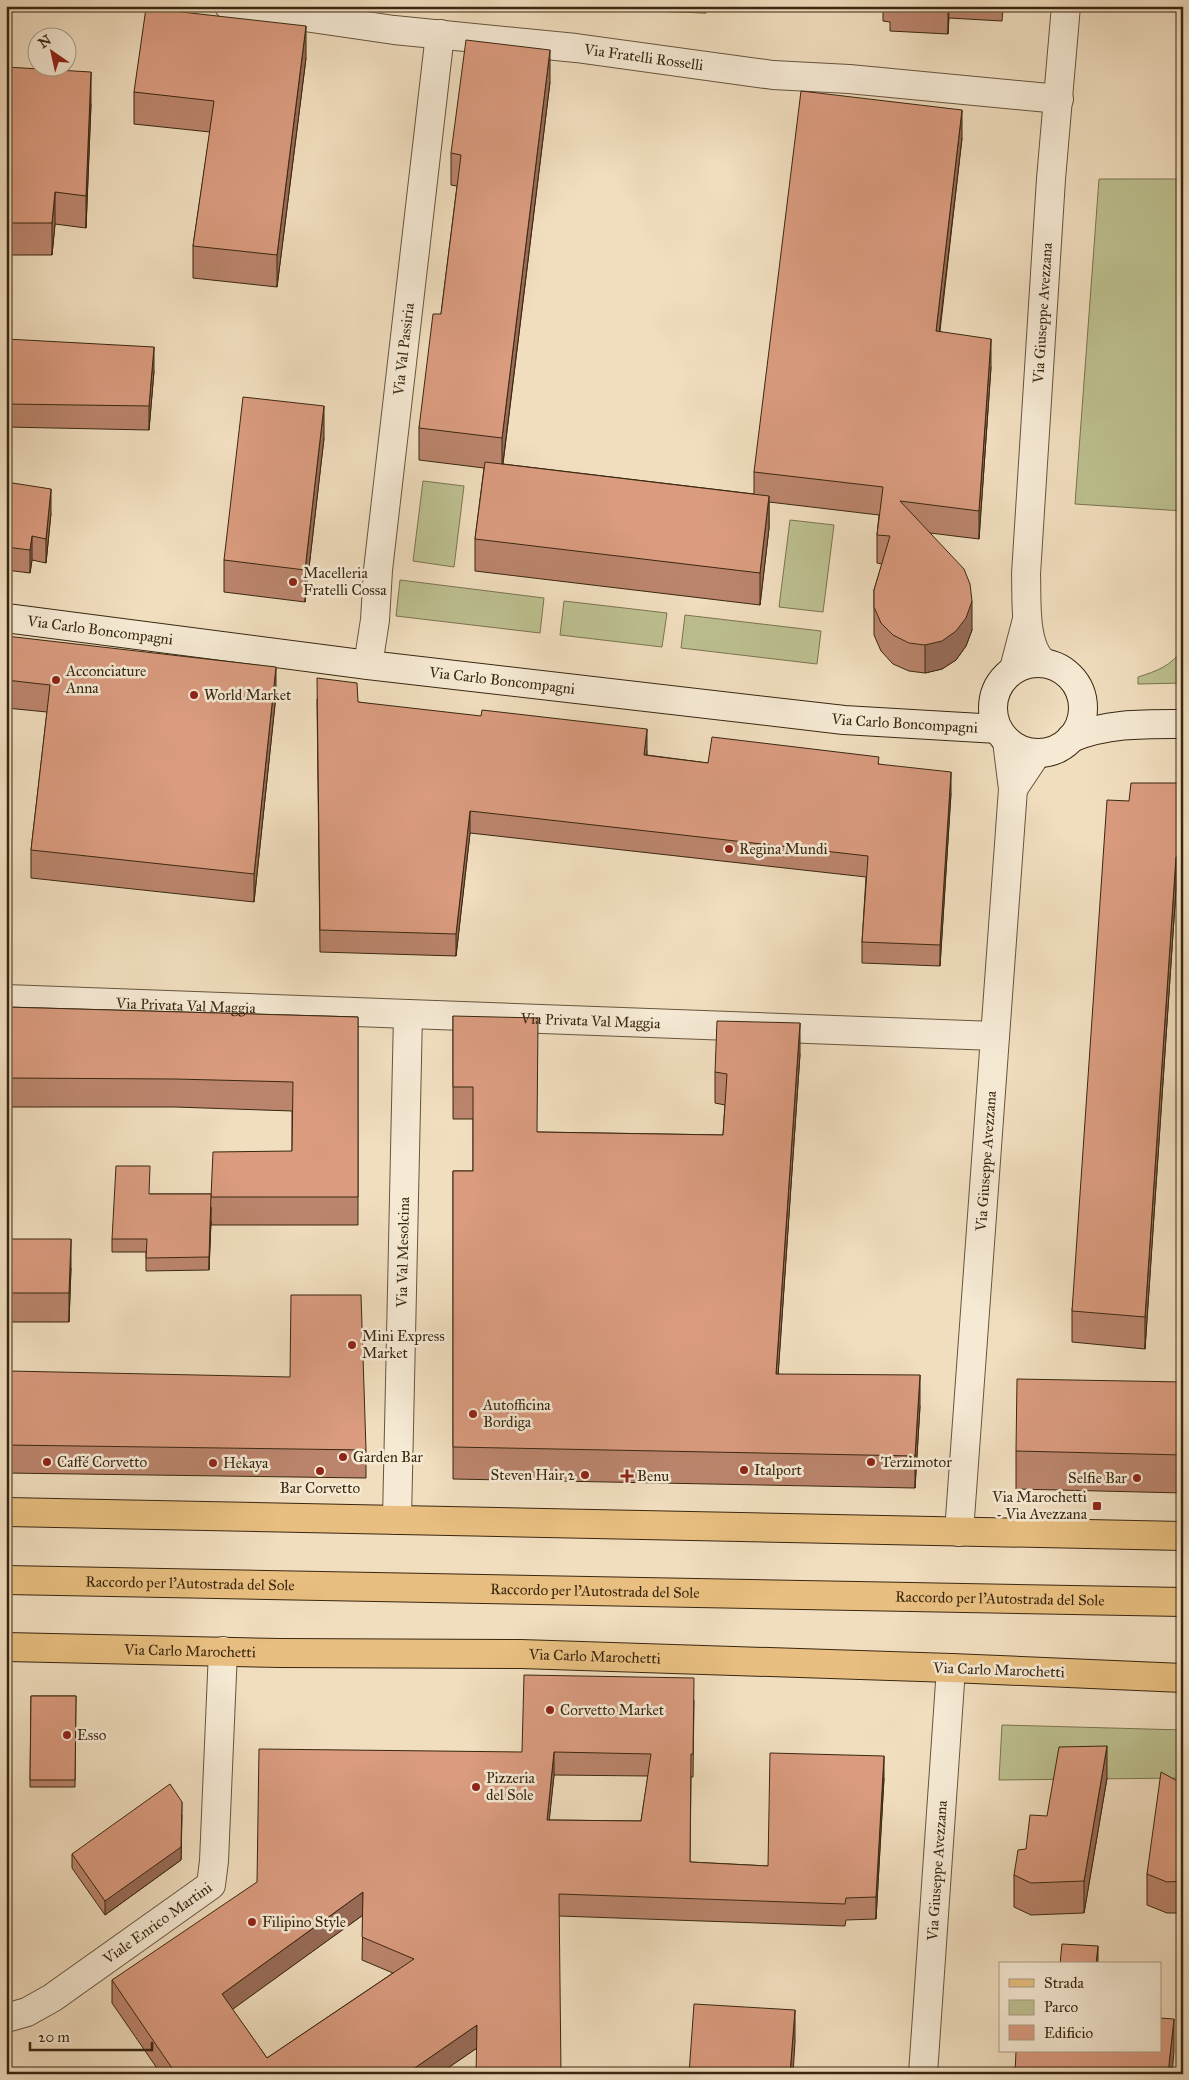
<svg xmlns="http://www.w3.org/2000/svg" width="1189" height="2080" font-family="'IM FELL Great Primer',serif">
	<rect width="100%" height="100%" fill="#f1debf"/>
	<filter id="stains"><feTurbulence type="fractalNoise" baseFrequency=".004" numOctaves="4"/><feColorMatrix values="0 0 0 0 .2 0 0 0 0 .09 0 0 0 0 .02 0 0 0 .5 -.17"/></filter>
	<radialGradient id="worn" r=".72"><stop offset=".6" stop-color="#630" stop-opacity="0"/><stop offset="1" stop-color="#630" stop-opacity=".3"/></radialGradient>
	<g fill="#bdc090" stroke="#7b7450">
		<polygon points="1099,179 1183,179 1183,511 1075,504"/>
		<polygon points="423,481 464,486 454,567 413,561"/>
		<polygon points="790,520 834,525 823,612 779,607"/>
		<polygon points="400,580 544,598 540,633 396,616"/>
		<polygon points="564,601 667,613 662,647 560,635"/>
		<polygon points="685,615 821,631 817,664 681,648"/>
		<path d="M1183 649V683L1138 684V677C1157 671 1171 666 1183 649Z"/>
		<polygon points="1002,1725 1183,1730 1183,1778 999,1780"/>
	</g>
	<g fill="none" stroke-linecap="round" stroke-linejoin="round">
		<g stroke="#67553c" stroke-width="30">
			<g id="street">
				<path id="s1" d="M229 6 394 30 576 48 773 75 849 79 1059 99"/>
				<path id="s2" d="M1044 663C1023 647 1027 598 1026 574L1051 179 1066 6"/>
				<path id="s3" d="M368 665 375 620 378 570 440 34"/>
				<polyline points="1014,669 1026,623"/>
				<polyline points="1013,789 1037,753"/>
				<path id="s4" d="M6 999 995 1036"/>
				<path id="s5" d="M397 1520 408 1014"/>
				<path id="s6" d="M959 1532 1013 789 1007 741"/>
				<path id="s7" d="M6 2018 27 2012 52 1998 211 1885 214 1861 223 1651"/>
				<path id="s8" d="M923 2074 951 1668"/>
			</g>
		</g>
		<g stroke="#392710" stroke-width="30">
			<g id="secondary">
				<path id="s9" d="M6 618 368 665 844 720 998 729"/>
				<circle cx="1038" cy="708" r="45"/>
				<path d="M1071 738C1108 723 1144 724 1183 724"/>
			</g>
		</g>
		<g stroke="#392710" stroke-width="30">
			<g id="primary">
				<polyline points="6,1512 1183,1536"/>
				<path id="s10" d="M6 1647 281 1653 521 1654 951 1668"/>
			</g>
		</g>
		<g stroke="#392710" stroke-width="30">
			<polyline id="highway" points="951,1668 1183,1678"/>
		</g>
		<use href="#street" stroke="#f6ead5" stroke-width="28"/>
		<use href="#secondary" stroke="#f6ead5" stroke-width="28"/>
		<use href="#primary" stroke="#e8bf80" stroke-width="28"/>
		<use href="#highway" stroke="#e8bf80" stroke-width="28"/>
		<g stroke="#392710" stroke-width="30" stroke-linecap="butt">
			<g id="highway-bridge">
				<path id="s11" d="M6 1580 1183 1602"/>
			</g>
		</g>
		<use href="#highway-bridge" stroke="#e8bf80" stroke-width="28"/>
	</g>
	<g fill="#bb856d" stroke="#392710" fill-rule="evenodd">
		<polygon points="648,6 707,6 706,13 648,11"/>
		<polygon points="883,6 1003,6 1002,21 949,18 948,34 890,31 890,22 883,21"/>
		<polygon points="306,58 277,287 193,278 193,246 210,132 134,124 134,92"/>
		<polygon points="6,67 91,104 86,228 55,224 52,255 6,255"/>
		<polygon points="550,82 503,464 754,494 754,472 962,138 940,331 991,367 979,539 930,533 972,630 966,646 956,660 942,669 925,673 909,671 893,664 881,651 874,635 874,590 882,564 877,563 877,535 879,515 769,502 769,528 760,605 475,571 475,539 484,468 419,460 419,428 441,314 457,186 451,185 451,153"/>
		<polygon points="6,339 154,371 149,430 6,427"/>
		<polygon points="324,438 305,602 224,592 224,560"/>
		<polygon points="6,482 51,513 46,563 32,560 30,573 6,570"/>
		<polygon points="6,636 276,695 254,902 31,878 31,850 47,712 6,708"/>
		<polygon points="317,699 358,702 647,751 647,755 708,763 879,764 951,793 940,966 862,963 862,942 866,877 470,833 456,956 320,952"/>
		<polygon points="1183,783 1183,889 1176,889 1145,1349 1072,1342 1072,1311 1129,801"/>
		<polygon points="6,1007 358,1017 358,1225 211,1225 211,1221 209,1270 146,1271 146,1252 112,1252 112,1239 150,1194 211,1194 292,1151 292,1111 175,1107 6,1107"/>
		<polygon points="453,1016 537,1132 723,1135 725,1105 715,1103 715,1072 800,1054 778,1374 920,1406 915,1488 453,1479 453,1171 473,1171 473,1119 453,1119"/>
		<polygon points="6,1239 71,1268 69,1322 6,1322"/>
		<polygon points="6,1367 9,1371 366,1450 366,1478 6,1473"/>
		<polygon points="1183,1382 1183,1493 1016,1489 1016,1451"/>
		<polygon points="31,1696 76,1696 75,1787 30,1787"/>
		<path d="M694 1700 693 1777H691L690 1862 768 1866 884 1778 876 1919 846 1920 845 1926 559 1916 477 2048 439 2074H161L112 2003V1980L522 1752ZM554 1775 648 1776 641 1821 549 1820ZM363 1915 362 1960 393 1973 267 2058 232 2009Z"/>
		<polygon points="1107,1778 1084,1913 1031,1915 1014,1907 1014,1875 1026,1849 1047,1816"/>
		<polygon points="1183,1784 1183,1913 1167,1913 1147,1905 1147,1874"/>
		<polygon points="182,1815 181,1860 105,1915 72,1868 72,1854"/>
	</g>
	<g fill="#996c59" stroke="#392710">
		<polygon points="948,6 949,6 948,34"/>
		<polygon points="306,26 306,58 277,287 277,255"/>
		<polygon points="550,50 550,82 502,470 502,438"/>
		<polygon points="91,72 91,104 86,228 86,196"/>
		<polygon points="962,110 962,138 936,359 936,331"/>
		<polygon points="55,192 55,224 52,255 52,223"/>
		<polygon points="991,339 991,367 979,539 979,511"/>
		<polygon points="154,347 154,371 149,430 149,406"/>
		<polygon points="324,406 324,438 305,602 305,570"/>
		<polygon points="51,489 51,513 46,563 46,539"/>
		<polygon points="769,496 769,528 760,605 760,573"/>
		<polygon points="32,536 32,560 30,573 30,550"/>
		<polygon points="972,601 972,630 966,646 956,660 942,669 925,673 925,645"/>
		<polygon points="276,667 276,695 254,902 254,874"/>
		<polygon points="647,729 647,751 644,777 644,755"/>
		<polygon points="951,772 951,793 940,966 940,945"/>
		<polygon points="470,811 470,833 456,956 456,934"/>
		<polygon points="1176,857 1176,889 1145,1349 1145,1317"/>
		<polygon points="800,1023 800,1054 776,1406 776,1374"/>
		<polygon points="211,1207 211,1221 209,1270 209,1257"/>
		<polygon points="71,1239 71,1268 69,1322 69,1293"/>
		<polygon points="920,1375 920,1406 915,1488 915,1456"/>
		<polygon points="1107,1746 1107,1778 1084,1913 1084,1881"/>
		<polygon points="554,1752 554,1775 547,1842 547,1820"/>
		<polygon points="884,1756 884,1778 876,1919 876,1897"/>
		<polygon points="182,1802 181,1860 105,1915 105,1901"/>
		<polygon points="363,1892 363,1915 222,2017 222,1994"/>
		<polygon points="1098,1946 1098,1964 1096,1964"/>
		<polygon points="795,2010 795,2042 793,2074 790,2074"/>
		<polygon points="1174,2019 1174,2051 1172,2074 1168,2074"/>
		<polygon points="477,2025 477,2048 439,2074 406,2074"/>
	</g>
	<g fill="#da9b7f" stroke="#392710" fill-rule="evenodd">
		<polygon points="146,8 306,26 277,255 193,246 214,101 134,92"/>
		<polygon points="466,40 550,50 502,438 419,428 433,314 441,314 461,155 451,153"/>
		<polygon points="6,67 91,72 86,196 55,192 52,223 6,223"/>
		<polygon points="801,91 962,110 936,331 991,339 979,511 900,501 964,569 970,584 972,601 966,618 956,631 942,641 925,645 909,643 893,635 881,623 874,607 874,590 890,536 877,535 883,487 754,472"/>
		<polygon points="6,339 154,347 149,406 6,404"/>
		<polygon points="243,397 324,406 305,570 224,560"/>
		<polygon points="485,462 769,496 760,573 475,539"/>
		<polygon points="6,482 51,489 46,539 32,536 30,550 6,547"/>
		<polygon points="6,636 276,667 254,874 31,850 50,685 6,680"/>
		<polygon points="317,678 357,683 358,702 481,716 482,710 647,729 644,755 708,763 712,737 879,757 878,764 951,772 940,945 862,942 868,856 470,811 456,934 320,930"/>
		<polygon points="1131,783 1183,783 1183,857 1176,857 1145,1317 1072,1311 1107,800 1129,801"/>
		<polygon points="6,1007 358,1017 358,1197 211,1197 213,1152 292,1151 293,1082 175,1079 6,1078"/>
		<polygon points="453,1016 538,1018 537,1132 723,1135 727,1074 715,1072 717,1021 800,1023 776,1374 920,1375 915,1456 453,1447 453,1171 473,1171 473,1087 453,1087"/>
		<polygon points="116,1166 150,1166 149,1194 211,1194 209,1257 146,1258 147,1239 112,1239"/>
		<polygon points="6,1239 71,1239 69,1293 6,1293"/>
		<polygon points="291,1295 361,1295 366,1450 6,1445 6,1367 9,1371 290,1377"/>
		<polygon points="1017,1379 1183,1382 1183,1455 1016,1451"/>
		<path d="M524 1675 694 1678 693 1754H691L690 1862 768 1866 770 1753 884 1756 876 1897 846 1898 845 1904 559 1894 561 2074H476L477 2025 406 2074H176L112 1980 257 1882 259 1749 522 1752ZM554 1752 651 1754 641 1821 547 1820ZM363 1892 362 1937 414 1959 267 2058 222 1994Z"/>
		<polygon points="31,1696 76,1696 75,1780 30,1780"/>
		<polygon points="1107,1746 1084,1881 1031,1883 1014,1875 1018,1850 1026,1849 1030,1815 1047,1816 1059,1747"/>
		<polygon points="1161,1772 1183,1784 1183,1881 1167,1882 1147,1874"/>
		<polygon points="170,1784 182,1802 181,1847 105,1901 72,1854"/>
		<polygon points="1062,1944 1098,1946 1096,1964 1060,1964"/>
		<polygon points="694,2004 795,2010 790,2074 689,2074"/>
		<polygon points="1160,2018 1174,2019 1168,2074 1015,2074 1016,2051 1160,2051"/>
	</g>
	<g fill="#8f2418" stroke="#f6ead5" stroke-width="2">
		<circle cx="293" cy="582" r="5"/>
		<circle cx="56" cy="680" r="5"/>
		<circle cx="194" cy="695" r="5"/>
		<circle cx="729" cy="849" r="5"/>
		<circle cx="352" cy="1345" r="5"/>
		<circle cx="473" cy="1414" r="5"/>
		<circle cx="343" cy="1457" r="5"/>
		<circle cx="47" cy="1462" r="5"/>
		<circle cx="871" cy="1462" r="5"/>
		<circle cx="213" cy="1463" r="5"/>
		<circle cx="744" cy="1470" r="5"/>
		<circle cx="320" cy="1471" r="5"/>
		<circle cx="585" cy="1475" r="5"/>
		<path d="M624.5 1468.5h5v5h5v5h-5v5h-5v-5h-5v-5h5z"/>
		<circle cx="1137" cy="1478" r="5"/>
		<rect x="1092" y="1501" width="10" height="10" rx="2.5"/>
		<circle cx="550" cy="1710" r="5"/>
		<circle cx="67" cy="1735" r="5"/>
		<circle cx="476" cy="1787" r="5"/>
		<circle cx="252" cy="1922" r="5"/>
	</g>
	<g text-anchor="middle" dominant-baseline="central" stroke-width="5" stroke-linejoin="round" paint-order="stroke">
		<g font-size="15" fill="#392710" stroke="#f6ead5">
			<text stroke="none"><textPath href="#s1" startOffset="418">Via Fratelli Rosselli</textPath></text>
			<text stroke="none"><textPath href="#s2" startOffset="355">Via Giuseppe Avezzana</textPath></text>
			<text stroke="none"><textPath href="#s3" startOffset="318">Via Val Passiria</textPath></text>
			<text stroke="none"><textPath href="#s9" startOffset="95">Via Carlo Boncompagni</textPath></text>
			<text stroke="none"><textPath href="#s9" startOffset="500">Via Carlo Boncompagni</textPath></text>
			<text stroke="none"><textPath href="#s9" startOffset="905">Via Carlo Boncompagni</textPath></text>
			<text stroke="none"><textPath href="#s4" startOffset="180">Via Privata Val Maggia</textPath></text>
			<text stroke="none"><textPath href="#s4" startOffset="585">Via Privata Val Maggia</textPath></text>
			<text stroke="none"><textPath href="#s6" startOffset="372">Via Giuseppe Avezzana</textPath></text>
			<text stroke="none"><textPath href="#s5" startOffset="268">Via Val Mesolcina</textPath></text>
			<text stroke="none"><textPath href="#s11" startOffset="184">Raccordo per l'Autostrada del Sole</textPath></text>
			<text stroke="none"><textPath href="#s11" startOffset="589">Raccordo per l'Autostrada del Sole</textPath></text>
			<text stroke="none"><textPath href="#s11" startOffset="994">Raccordo per l'Autostrada del Sole</textPath></text>
			<text stroke="none"><textPath href="#s10" startOffset="184">Via Carlo Marochetti</textPath></text>
			<text stroke="none"><textPath href="#s10" startOffset="589">Via Carlo Marochetti</textPath></text>
			<text transform="translate(999 1670) rotate(2)">Via Carlo Marochetti</text>
			<text stroke="none"><textPath href="#s8" startOffset="204">Via Giuseppe Avezzana</textPath></text>
			<text stroke="none"><textPath href="#s7" startOffset="180">Viale Enrico Martini</textPath></text>
		</g>
		<g font-size="15" fill="#392710" stroke="#f6ead5" text-anchor="start">
			<text x="303" y="573">Macelleria<tspan x="303" dy="17">Fratelli Cossa</tspan></text>
			<text x="66" y="671">Acconciature<tspan x="66" dy="17">Anna</tspan></text>
			<text x="204" y="695">World Market</text>
			<text x="739" y="849">Regina Mundi</text>
			<text x="362" y="1336">Mini Express<tspan x="362" dy="17">Market</tspan></text>
			<text x="483" y="1405">Autofficina<tspan x="483" dy="17">Bordiga</tspan></text>
			<text x="353" y="1457">Garden Bar</text>
			<text x="57" y="1462">Caffé Corvetto</text>
			<text x="881" y="1462">Terzimotor</text>
			<text x="223" y="1463">Hekaya</text>
			<text x="754" y="1470">Italport</text>
			<text x="575" y="1475" text-anchor="end">Steven Hair 2</text>
			<text x="637" y="1476">Benu</text>
			<text x="1127" y="1478" text-anchor="end">Selfie Bar</text>
			<text x="320" y="1488" text-anchor="middle">Bar Corvetto</text>
			<text x="1087" y="1497" text-anchor="end">Via Marochetti<tspan x="1087" dy="17">- Via Avezzana</tspan></text>
			<text x="560" y="1710">Corvetto Market</text>
			<text x="77" y="1735">Esso</text>
			<text x="486" y="1778">Pizzeria<tspan x="486" dy="17">del Sole</tspan></text>
			<text x="262" y="1922">Filipino Style</text>
		</g>
	</g>
	<rect width="1189" height="2080" fill="none" stroke="#f1debf" stroke-width="25"/>
	<rect x="8" y="8" width="1174" height="2065" fill="none" stroke="#392710" stroke-width="2.5"/>
	<rect x="12" y="12" width="1164" height="2055" fill="none" stroke="#392710"/>
	<rect x="999" y="1962" width="162" height="90" fill="#f6ead5" stroke="#aa9c86"/>
	<rect x="1009" y="1979" width="25" height="8" fill="#e8bf80" stroke="#aa9c86"/>
	<text x="1044" y="1988" font-size="15" fill="#392710">Strada</text>
	<rect x="1009" y="2000" width="25" height="15" fill="#bdc090" stroke="#aa9c86"/>
	<text x="1044" y="2012" font-size="15" fill="#392710">Parco</text>
	<rect x="1009" y="2025" width="25" height="15" fill="#da9b7f" stroke="#aa9c86"/>
	<text x="1044" y="2038" font-size="15" fill="#392710">Edificio</text>
	<g transform="translate(52 52) rotate(326)"><circle r="24" fill="#f6ead5" stroke="#aa9c86"/>
	<path d="M0-4L9 19L0 12L-9 19Z" fill="#8f2418"/>
	<text y="-8" font-size="14" font-weight="bold" text-anchor="middle" fill="#392710">N</text>
	</g>
	<path d="M30 2042v8h122v-8" fill="none" stroke="#392710" stroke-width="2.5"/>
	<text x="38" y="2042" font-size="15" fill="#392710" stroke="#f6ead5" stroke-width="4" paint-order="stroke">20 m</text>
	<rect width="100%" height="100%" filter="url(#stains)"/>
	<rect width="100%" height="100%" fill="url(#worn)"/>
</svg>
